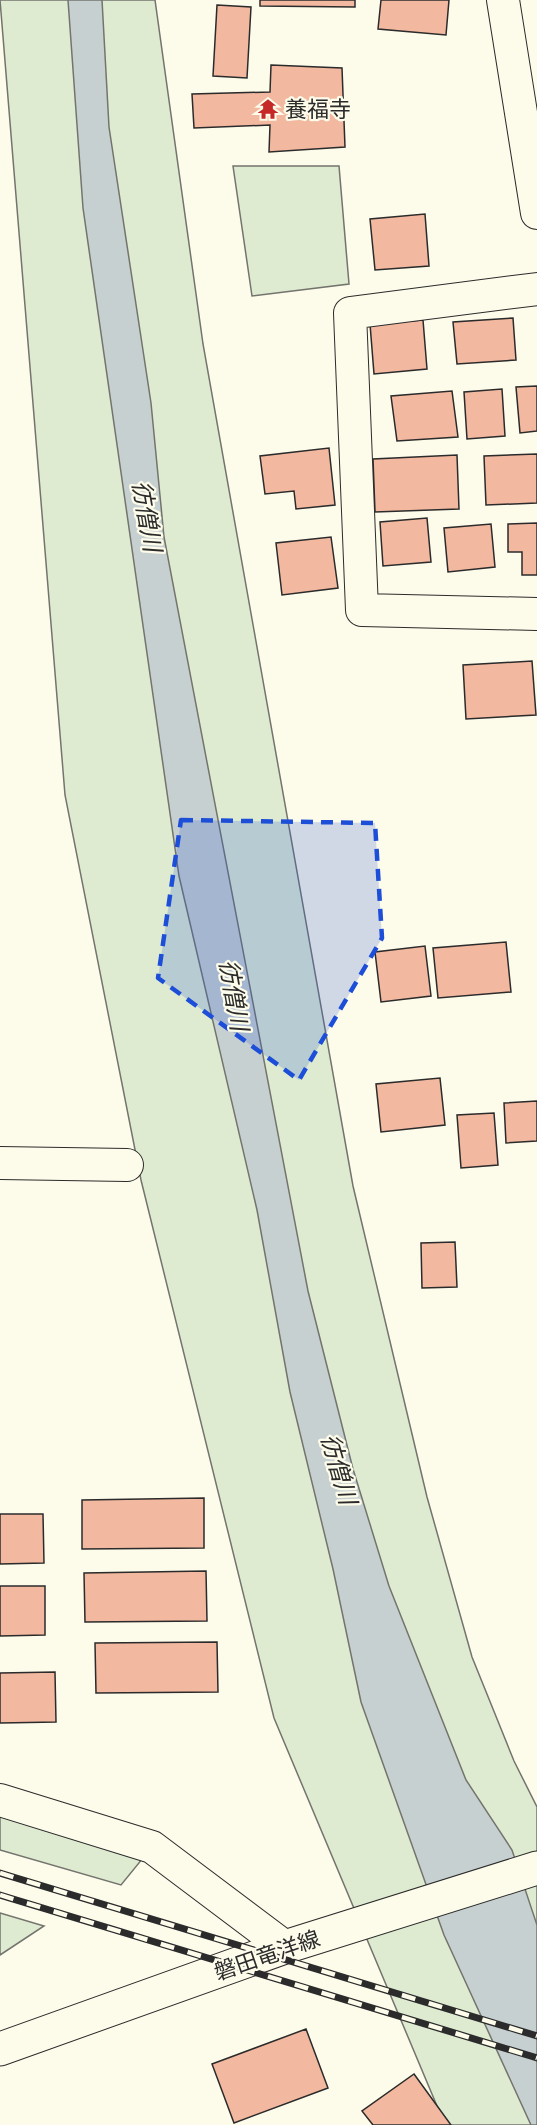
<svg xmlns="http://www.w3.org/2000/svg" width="537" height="2125" font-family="'Space Grotesk','Noto Sans JP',sans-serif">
	<rect width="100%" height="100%" fill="#fdfbea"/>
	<g fill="#deebd1" stroke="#74746e" stroke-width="1.5">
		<polygon points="0,0 155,0 203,344 353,1186 427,1497 472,1657 514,1761 537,1807 537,2125 445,2125 274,1718 141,1180 65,795"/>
		<polygon points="233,166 339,166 349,284 252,296"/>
		<polygon points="0,1800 152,1847 121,1885 0,1850"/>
		<polygon points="0,1913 44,1926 0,1955"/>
	</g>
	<polygon fill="#c7d0d0" stroke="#74746e" stroke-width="1.5" points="68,0 102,0 109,127 151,403 164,537 308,1291 353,1469 389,1586 466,1780 512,1850 537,1925 537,2125 531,2125 444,1935 361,1702 333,1569 290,1392 257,1210 179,876 83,208"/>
	<g fill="#f2b8a0" stroke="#2b2b2b" stroke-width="1.5">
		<polygon points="260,0 355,0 355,7 260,6"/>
		<polygon points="381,0 449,0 446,35 378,29"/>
		<polygon points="217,5 251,7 247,78 213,76"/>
		<polygon points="271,65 342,68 345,147 269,152 270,125 194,128 192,94 270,92"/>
		<polygon points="425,214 429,266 375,270 370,219"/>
		<polygon points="513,318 516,360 457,364 453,322"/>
		<polygon points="423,320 427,369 374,374 370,324"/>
		<polygon points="537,386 537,431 520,433 516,387"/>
		<polygon points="502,389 505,436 467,439 464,392"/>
		<polygon points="452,391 458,437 397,441 391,396"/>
		<polygon points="329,448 335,505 296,509 294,491 265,494 260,456"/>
		<polygon points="537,454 537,503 486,505 484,456"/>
		<polygon points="457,455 459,509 375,512 373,459"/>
		<polygon points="427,518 431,562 383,566 380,522"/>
		<polygon points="537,523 537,575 522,575 522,552 508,552 508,524"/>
		<polygon points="491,524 495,567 448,572 444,528"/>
		<polygon points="331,537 338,588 282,595 276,543"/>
		<polygon points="532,661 536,715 466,719 463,665"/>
		<polygon points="506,942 511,992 438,998 433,948"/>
		<polygon points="425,946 431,996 381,1002 375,952"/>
		<polygon points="440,1078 445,1125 381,1132 376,1084"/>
		<polygon points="537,1101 537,1141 506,1143 504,1103"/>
		<polygon points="494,1113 498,1165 461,1168 457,1115"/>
		<polygon points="455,1242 457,1287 422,1288 421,1243"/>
		<polygon points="204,1498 204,1548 82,1549 82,1500"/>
		<polygon points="0,1514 43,1514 44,1563 0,1564"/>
		<polygon points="206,1571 207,1621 85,1622 84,1573"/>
		<polygon points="0,1586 45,1586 45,1635 0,1636"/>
		<polygon points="217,1642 218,1692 96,1693 95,1643"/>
		<polygon points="55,1672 56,1722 0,1723 0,1673"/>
		<polygon points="306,2029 328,2088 234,2123 212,2064"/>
		<polygon points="414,2074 451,2125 373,2125 362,2111"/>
	</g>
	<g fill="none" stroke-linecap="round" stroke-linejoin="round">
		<g stroke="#2b2b2b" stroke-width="34">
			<g id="street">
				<polyline points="503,0 537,213"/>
				<polyline points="537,289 350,313 362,610 537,614"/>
				<polyline points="0,1163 127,1165"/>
				<polyline points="0,1800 152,1847 285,1947"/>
			</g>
		</g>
		<g stroke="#2b2b2b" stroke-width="35">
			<polyline id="secondary" points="0,2049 285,1947 537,1868"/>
		</g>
		<use href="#street" stroke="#fdfbea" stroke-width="32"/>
		<use href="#secondary" stroke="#fdfbea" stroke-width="33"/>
		<g stroke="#2b2b2b" stroke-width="7">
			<g id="rail">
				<polyline points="0,1873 537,2036"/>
				<polyline points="0,1895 537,2058"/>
			</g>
		</g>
		<use href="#rail" stroke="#fdfbea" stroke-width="4.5" stroke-dasharray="14" stroke-linecap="butt"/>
	</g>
	<path fill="#1d4ed8" fill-opacity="0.2" stroke="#1d4ed8" stroke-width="4.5" stroke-dasharray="12 8" stroke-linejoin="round" d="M181 820 375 823 382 938 299 1080 158 978Z"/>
	<defs>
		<g id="temple-bare" transform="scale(1.62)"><path d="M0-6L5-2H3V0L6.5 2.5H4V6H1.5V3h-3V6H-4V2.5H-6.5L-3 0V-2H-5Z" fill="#c62828" stroke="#fdfbea" stroke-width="2.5" paint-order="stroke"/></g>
	</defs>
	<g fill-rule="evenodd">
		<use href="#temple-bare" x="268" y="109"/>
	</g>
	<g text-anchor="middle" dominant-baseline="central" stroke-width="4.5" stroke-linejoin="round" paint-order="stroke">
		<g font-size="22" fill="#2b2b2b" stroke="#fdfbea" text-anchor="start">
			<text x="285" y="109">養福寺</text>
		</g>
		<g font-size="22" fill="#2b2b2b" stroke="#fdfbea">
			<text transform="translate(267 1955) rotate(-19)">磐田竜洋線</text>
		</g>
		<g font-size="24" font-style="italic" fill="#2b2b2b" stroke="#fdfbea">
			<text transform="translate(147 516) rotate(80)">彷僧川</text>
			<text transform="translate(234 995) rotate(80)">彷僧川</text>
			<text transform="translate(339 1469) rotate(74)">彷僧川</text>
		</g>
	</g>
</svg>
